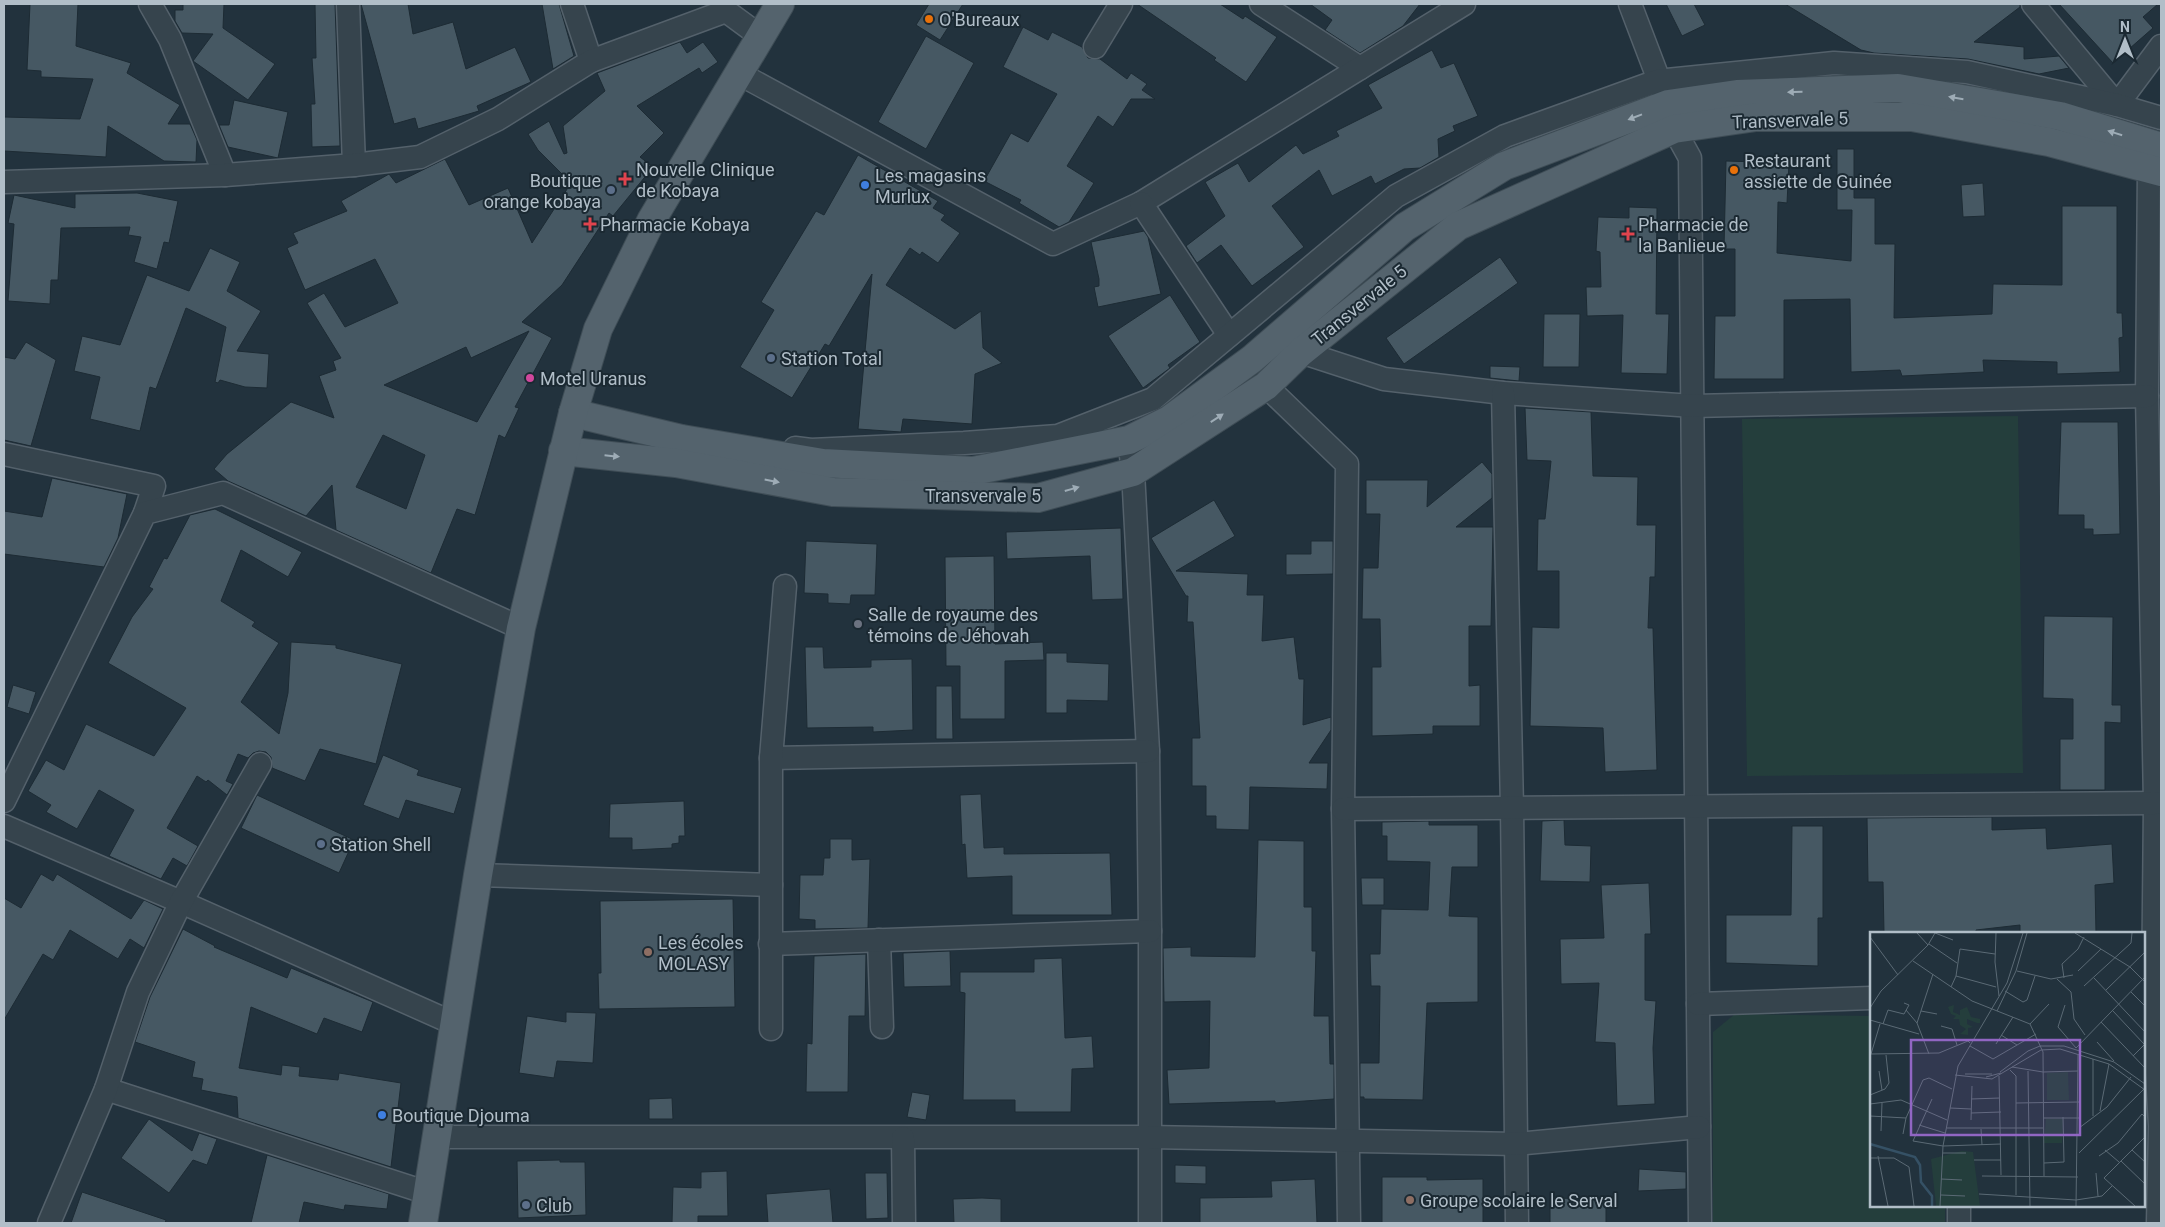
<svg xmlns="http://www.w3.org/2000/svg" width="2165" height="1227" font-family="Roboto,sans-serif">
	<rect width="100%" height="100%" fill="#22323d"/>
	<g fill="#243e3c">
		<polygon points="2018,416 2023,773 1747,776 1742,419"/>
		<polygon points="1735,1014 1871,1016 1871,1206 1945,1206 1945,1223 1713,1223 1713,1032"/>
	</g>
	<g fill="#465863" stroke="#1d2b34" fill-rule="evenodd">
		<polygon points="30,4 78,4 76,46 131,63 127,73 180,105 168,124 190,124 197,140 196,162 164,161 108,126 106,157 4,151 4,117 80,119 93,79 41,77 41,71 27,70"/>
		<polygon points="183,4 224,4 223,28 275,64 248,100 193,61 213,34 182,33 175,21 175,10 183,10"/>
		<polygon points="315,4 335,4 340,146 312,147 311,104 315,104 312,58 316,58"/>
		<polygon points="361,4 408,4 413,34 453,22 466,69 515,47 531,82 477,106 479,111 418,129 415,118 394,124"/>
		<polygon points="542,4 559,4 574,56 553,69"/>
		<polygon points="929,4 963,4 940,40 916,25"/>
		<polygon points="1137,4 1220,4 1243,19 1245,16 1277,37 1246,82 1214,60 1216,58"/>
		<polygon points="1310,4 1420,4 1403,26 1360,53 1325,30 1332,20"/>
		<polygon points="1666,4 1694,4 1705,25 1682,36"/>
		<polygon points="1785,4 2020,4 2020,7 1974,42 2024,47 2024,59 2059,56 2069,68 2039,74 1968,59 1874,53 1861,50"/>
		<polygon points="2059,4 2158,4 2143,17 2153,28 2113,63"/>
		<polygon points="1023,27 1048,40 1052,32 1082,47 1088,58 1100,59 1127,79 1131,73 1147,84 1142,90 1155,99 1131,99 1113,127 1098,116 1067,166 1094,183 1069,222 1059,227 1019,203 1021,200 984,181 1011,133 1028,142 1057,94 1003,67"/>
		<polygon points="926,36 974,63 926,149 878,122"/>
		<path d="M680 42 687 53 703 42 718 62 702 73 699 68 637 106 664 133 640 157 653 167 613 216 609 213 562 285 522 322 552 338 515 407 519 408 505 438 499 435 475 515 457 509 431 573 336 530 332 485 306 516 228 481 214 469 227 454 291 402 334 418 319 376 336 370 333 361 341 358 307 303 324 293 345 327 398 303 375 259 305 290 287 248 298 243 293 233 347 211 341 201 389 174 396 183 445 159 469 205 508 188 532 243 571 183 538 150 528 134 549 121 564 154 567 153 563 126 605 91 597 73ZM529 331 477 422 384 385 466 347 471 358ZM383 435 425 455 406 509 356 487Z"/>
		<polygon points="1432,50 1441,68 1454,63 1478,116 1453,126 1455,131 1438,139 1439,157 1420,168 1404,169 1375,184 1371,176 1332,196 1319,170 1272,206 1304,247 1252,286 1221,245 1197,263 1186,246 1225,216 1205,182 1238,163 1249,182 1296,145 1303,154 1339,136 1336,131 1382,108 1368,85"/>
		<polygon points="234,100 288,112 278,158 228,147 219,125 229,125"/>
		<polygon points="1837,149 1854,149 1854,198 1875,198 1875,244 1895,244 1894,318 1992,314 1993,284 2062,285 2062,206 2117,206 2117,313 2122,313 2123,337 2119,338 2120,372 2057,374 2057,362 1983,360 1984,372 1902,376 1900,370 1851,372 1850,299 1784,300 1784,379 1714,379 1715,316 1735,316 1735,249 1724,249 1726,161 1789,163 1787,203 1778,202 1777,253 1851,261 1852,210 1837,210"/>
		<polygon points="858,155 938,201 933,208 945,215 941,220 960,233 938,263 922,252 920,255 910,248 886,285 955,329 981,311 983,348 1002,363 975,374 972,424 903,419 901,432 858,429 872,274 829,346 825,344 792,398 740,367 774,310 761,302 816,211 824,215"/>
		<polygon points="1983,183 1985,216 1963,217 1961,185"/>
		<polygon points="137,193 178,201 169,243 164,242 157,269 134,262 141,237 128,235 130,227 61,228 58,280 51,280 50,304 8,301 14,224 8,223 14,195 75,208 75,194"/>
		<polygon points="1629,207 1657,208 1656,314 1669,314 1667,374 1621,373 1623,315 1587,316 1586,287 1601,287 1600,252 1596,251 1598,217 1629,218"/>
		<polygon points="1144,231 1148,237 1161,294 1098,307 1094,287 1099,286 1099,279 1091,242"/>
		<polygon points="210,248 240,262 227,291 261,311 237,351 269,354 267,388 245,387 220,380 218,383 215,382 226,327 186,308 156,389 150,387 140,431 90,419 100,377 74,371 82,336 120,345 147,275 189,291"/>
		<polygon points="1500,257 1518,283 1404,364 1386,338"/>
		<polygon points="1170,295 1200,342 1168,365 1170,368 1143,388 1108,336"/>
		<polygon points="1544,314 1580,314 1579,367 1543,367"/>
		<polygon points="26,342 56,360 31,446 4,440 4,357 15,359"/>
		<polygon points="1490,366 1520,367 1519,381 1490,378"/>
		<polygon points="1525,408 1591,412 1593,476 1638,477 1637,525 1656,525 1655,577 1650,577 1648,628 1653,628 1657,770 1605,772 1603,728 1530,726 1532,627 1559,628 1559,571 1537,571 1538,519 1545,519 1551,461 1527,460"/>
		<polygon points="2061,422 2118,422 2120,534 2093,535 2093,529 2084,529 2084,515 2058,515"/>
		<polygon points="1482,462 1492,474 1492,498 1456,527 1493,527 1491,626 1469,626 1469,686 1480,685 1480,726 1433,726 1433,734 1372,736 1372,667 1381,667 1380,619 1362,619 1363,568 1378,568 1380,514 1366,514 1366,480 1428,480 1427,507"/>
		<polygon points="52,478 127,494 118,538 104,567 4,554 4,511 42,517"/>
		<polygon points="1214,500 1235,536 1176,571 1248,574 1247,595 1264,595 1262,641 1294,637 1299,679 1304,679 1303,725 1331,717 1331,730 1309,763 1328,763 1327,789 1250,787 1249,830 1216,829 1216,816 1206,816 1206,786 1192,786 1192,738 1200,738 1193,622 1187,622 1188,596 1186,596 1151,538"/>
		<polygon points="215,509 302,552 288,577 241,550 221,601 255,622 252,626 279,643 241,702 279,734 288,693 291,642 336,645 336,648 402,664 376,764 320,749 305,781 272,768 271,757 266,752 259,751 253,753 248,758 238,754 226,781 233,784 227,795 208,780 206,782 197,776 167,828 198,846 187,866 173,858 161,879 109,856 134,810 99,790 77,829 46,812 51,805 28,791 46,760 64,770 86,724 154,756 186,708 108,663 132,617 153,589 149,587 164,558 167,559 190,515"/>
		<polygon points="1121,528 1123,599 1092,600 1090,556 1007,559 1006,532"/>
		<polygon points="806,541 877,544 875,595 851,595 850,604 828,603 828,594 804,593"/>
		<polygon points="1311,541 1333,541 1333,574 1286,575 1286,554 1311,554"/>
		<polygon points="994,556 995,644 1043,642 1044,660 1005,661 1005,719 960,719 960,666 946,666 945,557"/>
		<polygon points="2044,616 2113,617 2112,705 2121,705 2121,723 2105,722 2105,790 2060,790 2060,739 2073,739 2073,699 2043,698"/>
		<polygon points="805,647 823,647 824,668 871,667 871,660 912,659 913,730 873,732 873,727 807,728"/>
		<polygon points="1046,653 1067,653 1067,662 1109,664 1108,701 1067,700 1067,713 1046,713"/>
		<polygon points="13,685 36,692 29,714 7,707"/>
		<polygon points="936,686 952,686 953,739 936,739"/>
		<polygon points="383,755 419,770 417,775 462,788 454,814 406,800 399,819 363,805"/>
		<polygon points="981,794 984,848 1004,847 1004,854 1110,853 1112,915 1012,915 1012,876 967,878 965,844 962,845 960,795"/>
		<polygon points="257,795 354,840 339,873 241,828"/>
		<polygon points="684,801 685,836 679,836 679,843 672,844 672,848 632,850 632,838 609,838 610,804"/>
		<polygon points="1992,817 1992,830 2046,828 2047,849 2112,844 2114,883 2095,885 2096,933 2020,933 2020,925 1976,930 1976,933 1884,933 1883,882 1868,882 1867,818"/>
		<polygon points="1564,820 1565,845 1591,846 1590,882 1540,881 1542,821"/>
		<polygon points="1429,821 1429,825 1478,825 1478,867 1452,867 1449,916 1478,917 1478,1002 1427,1003 1423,1100 1364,1099 1364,1097 1360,1097 1360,1063 1379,1063 1380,986 1371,986 1370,954 1380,954 1381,909 1428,910 1430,862 1387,861 1387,836 1382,836 1382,822"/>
		<polygon points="1792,826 1823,826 1823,918 1818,918 1818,966 1726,963 1726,915 1791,915"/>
		<polygon points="830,839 852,839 852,860 870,859 868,928 815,929 815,920 799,919 800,875 823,875 824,858 830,858"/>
		<polygon points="1258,840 1304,841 1304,907 1312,907 1312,951 1316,951 1314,1016 1329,1016 1330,1064 1334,1064 1334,1099 1275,1103 1275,1101 1169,1104 1167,1070 1209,1068 1210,1001 1164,1002 1163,948 1191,947 1191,956 1255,957"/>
		<polygon points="41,874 53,881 57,874 131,919 144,900 163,909 144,948 130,939 118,959 70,930 53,960 43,954 4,1020 4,898 21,908"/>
		<polygon points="1361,878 1384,878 1384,905 1362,905"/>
		<polygon points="1649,883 1651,934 1645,934 1645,1000 1656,1001 1653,1048 1655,1104 1617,1106 1615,1043 1595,1042 1599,983 1561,984 1560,939 1604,938 1601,885"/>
		<polygon points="733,899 735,1007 599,1009 598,973 601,973 600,901"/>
		<polygon points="183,929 215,946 214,947 287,978 291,968 373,1002 362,1032 324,1018 317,1034 251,1007 239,1068 281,1075 282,1065 300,1067 299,1076 338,1080 339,1073 401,1083 391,1167 238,1118 237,1097 201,1090 203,1079 192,1077 195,1062 135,1042 150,997"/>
		<polygon points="950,951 951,986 904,987 903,953"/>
		<polygon points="866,954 865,1016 849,1016 848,1092 806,1092 807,1043 812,1044 814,956"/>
		<polygon points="1062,958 1065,1038 1092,1036 1094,1068 1072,1069 1071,1112 1015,1112 1015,1100 963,1100 965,993 960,992 960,972 1034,972 1034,959"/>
		<polygon points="566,1012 596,1013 593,1063 557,1061 554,1078 519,1073 527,1016 566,1022"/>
		<polygon points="912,1092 930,1095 926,1120 907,1117"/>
		<polygon points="672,1098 673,1119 649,1119 649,1099"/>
		<polygon points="149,1119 192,1151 199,1133 217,1139 207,1165 193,1160 169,1193 121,1158"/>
		<polygon points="267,1155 389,1194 387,1209 345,1205 344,1210 304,1202 299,1223 251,1223"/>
		<polygon points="560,1160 560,1162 585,1162 586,1215 518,1218 517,1161"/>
		<polygon points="1175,1165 1206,1166 1206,1184 1175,1183"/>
		<polygon points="1639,1169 1686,1172 1686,1189 1638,1191"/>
		<polygon points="727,1171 728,1216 698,1216 698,1223 672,1223 673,1187 701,1188 701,1172"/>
		<polygon points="865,1173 887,1173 888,1218 866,1219"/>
		<polygon points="1382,1177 1427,1177 1427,1180 1483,1179 1483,1223 1382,1223"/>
		<polygon points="1315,1179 1317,1223 1200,1223 1200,1198 1272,1197 1271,1181"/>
		<polygon points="830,1189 833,1223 768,1223 766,1194"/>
		<polygon points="82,1192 166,1220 165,1223 71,1223"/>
		<polygon points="982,1198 1001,1199 1001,1223 954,1223 953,1199"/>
		<polygon points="1550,1198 1606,1199 1606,1223 1550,1223"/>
	</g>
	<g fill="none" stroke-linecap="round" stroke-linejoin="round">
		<g stroke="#54616b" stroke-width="25">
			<g id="minor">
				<polyline points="150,4 170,39 225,175"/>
				<polyline points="348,4 354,165"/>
				<polyline points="572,4 591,61"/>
				<polyline points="1261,4 1360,68"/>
				<polyline points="1630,4 1668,104 1674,129 1690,158 1700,1223"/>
				<polyline points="2033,4 2117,105 2161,46"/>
				<polyline points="1095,47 1121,4"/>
				<polyline points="738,73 1053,244 1141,203 1464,4"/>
				<polyline points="2149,169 2147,396 2155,803 2153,1001 2160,1126 2158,1223"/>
				<polyline points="4,182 225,175 354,165 420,157 498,119 591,61 726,11 760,36"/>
				<polyline points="1141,203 1229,335"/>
				<polyline points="1301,352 1384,379 1503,393 1693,406 2147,396"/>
				<polyline points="1266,386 1347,464 1343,809 1349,1223"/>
				<polyline points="1503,393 1512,808 1517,1223"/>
				<polyline points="1129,440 1133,472 1148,751 1150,931 1150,1223"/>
				<polyline points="795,448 811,450 964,443 1058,436 1153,399 1396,196 1505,136 1657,81 1834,63 1967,72 2117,105 2161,118"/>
				<polyline points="4,454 154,486 145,513"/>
				<polyline points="771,758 1148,751"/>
				<polyline points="4,801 145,513 223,493 521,628"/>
				<polyline points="1343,809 2155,803"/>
				<polyline points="4,826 181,902 455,1024"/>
				<polyline points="478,875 771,885"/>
				<polyline points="879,940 882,1027"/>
				<polyline points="770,944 1150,931"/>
				<polyline points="1698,1004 1871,998"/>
				<polyline points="771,1029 771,758 785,586"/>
				<polyline points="106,1089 428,1193"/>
				<polyline points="437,1137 1148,1137 1516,1144 1699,1127"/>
				<polyline points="903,1138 904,1223"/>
				<polyline points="1959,1206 1959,1223"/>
				<polyline points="49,1223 106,1089 138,992 181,902 260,764"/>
			</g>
		</g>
		<g stroke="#3f4d56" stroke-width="30">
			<g id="major">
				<polyline points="573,413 682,439 823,463 973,471 1129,440 1169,420 1252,359 1405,227 1504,166 1668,104 1737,94 1898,88 2060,116 2161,147"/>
				<polyline points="563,451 676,463 833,492 1038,498 1133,472 1266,386 1301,352 1458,226 1674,129 1756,117 1912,117 2049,142 2161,172"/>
				<polyline points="423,1223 478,875 521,628 573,413 598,329 651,221 780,4"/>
			</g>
		</g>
		<use href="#minor" stroke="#36444d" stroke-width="22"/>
		<use href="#major" stroke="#54636d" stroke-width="28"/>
	</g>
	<defs><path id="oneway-solid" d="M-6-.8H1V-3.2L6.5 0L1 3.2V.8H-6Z" transform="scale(1.25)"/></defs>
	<g fill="#9eacb6">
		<use href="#oneway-solid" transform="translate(1795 92) rotate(178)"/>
		<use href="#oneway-solid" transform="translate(1956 98) rotate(-170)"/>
		<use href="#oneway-solid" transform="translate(1635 117) rotate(159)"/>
		<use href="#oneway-solid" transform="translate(2115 133) rotate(-163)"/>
		<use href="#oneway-solid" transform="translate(1217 418) rotate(-33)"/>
		<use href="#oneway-solid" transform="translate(612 456) rotate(6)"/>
		<use href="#oneway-solid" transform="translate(772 481) rotate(11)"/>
		<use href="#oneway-solid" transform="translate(1072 489) rotate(-16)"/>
	</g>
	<g fill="#e8710a" stroke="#1b2932" stroke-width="2">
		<circle cx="929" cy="19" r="5"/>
		<circle cx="1734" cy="170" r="5"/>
	</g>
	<g fill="#e0444e" stroke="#1b2932" stroke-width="2">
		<path d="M622.5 171.5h5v5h5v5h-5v5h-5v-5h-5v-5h5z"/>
		<path d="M587.5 216.5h5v5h5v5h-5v5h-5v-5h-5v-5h5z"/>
		<path d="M1625.5 226.5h5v5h5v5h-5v5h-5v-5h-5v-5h5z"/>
	</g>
	<g fill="#3f7fe0" stroke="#1b2932" stroke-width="2">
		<circle cx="865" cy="185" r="5"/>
		<circle cx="382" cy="1115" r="5"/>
	</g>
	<g fill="#5c6f8a" stroke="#1b2932" stroke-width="2">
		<circle cx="611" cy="190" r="5"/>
		<circle cx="771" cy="358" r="5"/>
		<circle cx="321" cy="844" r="5"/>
		<circle cx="526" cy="1205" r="5"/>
	</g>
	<circle fill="#d1479c" stroke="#1b2932" stroke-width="2" cx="530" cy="378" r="5"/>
	<circle fill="#6b7280" stroke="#1b2932" stroke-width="2" cx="858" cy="624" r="5"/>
	<g fill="#8d6e63" stroke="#1b2932" stroke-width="2">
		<circle cx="648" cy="952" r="5"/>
		<circle cx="1410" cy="1200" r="5"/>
	</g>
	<g text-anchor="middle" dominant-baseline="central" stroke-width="4" stroke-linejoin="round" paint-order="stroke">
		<g font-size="18" fill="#b1bec8" stroke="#1b2932" text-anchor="start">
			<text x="939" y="19">O'Bureaux</text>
			<text x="1744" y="160">Restaurant<tspan x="1744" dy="21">assiette de Guinée</tspan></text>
			<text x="636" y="169">Nouvelle Clinique<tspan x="636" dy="21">de Kobaya</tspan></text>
			<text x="875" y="175">Les magasins<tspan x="875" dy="21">Murlux</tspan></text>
			<text x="601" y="180" text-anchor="end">Boutique<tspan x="601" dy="21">orange kobaya</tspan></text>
			<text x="600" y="224">Pharmacie Kobaya</text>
			<text x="1638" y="224">Pharmacie de<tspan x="1638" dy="21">la Banlieue</tspan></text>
			<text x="781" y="358">Station Total</text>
			<text x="540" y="378">Motel Uranus</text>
			<text x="868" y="614">Salle de royaume des<tspan x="868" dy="21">témoins de Jéhovah</tspan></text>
			<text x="331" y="844">Station Shell</text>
			<text x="658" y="942">Les écoles<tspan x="658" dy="21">MOLASY</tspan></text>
			<text x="392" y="1115">Boutique Djouma</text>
			<text x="1420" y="1200">Groupe scolaire le Serval</text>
			<text x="536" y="1205">Club</text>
		</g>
		<g font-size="18" fill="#b1bec8" stroke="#1b2932">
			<text transform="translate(1790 120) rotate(-2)">Transvervale 5</text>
			<text transform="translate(1359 305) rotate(-39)">Transvervale 5</text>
			<text x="983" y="495">Transvervale 5</text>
		</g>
	</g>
	<g transform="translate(1870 932)">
		<rect width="275" height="275" fill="#22323d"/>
		<path d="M84 73 83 80 90 83V78L97 75 101 85 110 87V91H107L97 87V92L103 95 98 96V103L90 102 96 97 90 93 89 87H83L86 84 81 82 78 75ZM198 140 199 168H177V141ZM176 187H193L192 211H174ZM92 219 103 220 110 274H66L61 227Z" fill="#243e3c"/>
		<path fill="none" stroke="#355165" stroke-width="2.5" d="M0 212 45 225 50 233 51 250 62 264V274"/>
		<path fill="none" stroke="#5b6a75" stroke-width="1" d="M47 1 58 13M65 1 83 8M126 1 125 30 129 64M205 1 260 35 275 50M0 5 28 43M59 12 87 31M43 29 102 69 160 92 173 120 174 244M147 39 181 47 203 43M208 39 231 17M86 44 126 55M194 46 192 32 208 17 214 5M224 46 275 100M187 47 201 60 204 87 215 103M214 54 261 11 262 1M81 55 86 44 90 17 125 22M236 58 275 20M135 59 153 70 157 68 165 44M261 60 275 74M195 73 188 95 206 116 275 45M0 76 11 59 58 13 65 1M36 78 47 91M51 79 67 82M127 79 146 39 157 1M243 79 274 112M0 88 49 102M231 90 275 136M13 92 18 78 34 82 39 73 34 71M160 92 179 72M71 94 82 97 87 113M131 103 147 113M227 110 244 129M126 112 143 85M100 114 123 127 166 102M0 122 69 121 98 109 100 111M1 122 10 92M59 122 47 91 63 42M263 124 274 113M223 127V184M142 135 173 140 208 139M140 138 146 144V263M9 139 12 158M158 139 160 274M130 140 158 119 170 114H194L244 130 275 152M95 142H122M85 143 122 147 171 118 190 117 239 132 275 158M129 144 131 243M116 145 131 141M0 163 15 157 19 151 16 123M62 167 43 209 73 214 131 212M101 167 130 166M146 171 209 170M0 172 31 168 77 188M80 176 101 177M230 179 239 132M101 181 131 180M0 184 36 186 33 202M36 186 53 148 59 146 82 157M173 186H209M101 188 102 154M49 193 75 201M77 196H173M209 196 237 175 261 145M111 197 112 213M11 199 12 171M235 218 249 230M262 218 275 230M73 221H96M209 221 274 157M8 224 18 274M229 224 248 211 272 182 275 185M0 226H24L39 235 44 274M104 228H131M251 229 275 252M174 231 194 230 193 185M226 241 228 264M112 244 208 245M71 247 92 248M109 262 206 268 232 264 242 254M71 263 95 264M70 274 73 214 88 134 137 51 153 1M206 274 208 123M265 274 234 246 275 205"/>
		<path fill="#9166c3" fill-opacity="0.15" stroke="#9166c3" stroke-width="2.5" d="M41 108H210V203H41Z"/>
		<rect width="275" height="275" fill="none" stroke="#b1bec8" stroke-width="2.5"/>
	</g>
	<rect width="2165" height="1227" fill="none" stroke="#b1bec8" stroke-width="10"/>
	<g transform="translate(2125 40)" stroke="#1b2932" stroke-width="4" paint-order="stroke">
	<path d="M0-4L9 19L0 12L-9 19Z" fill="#b1bec8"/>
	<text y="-8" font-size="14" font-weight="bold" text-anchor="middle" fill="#b1bec8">N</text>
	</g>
</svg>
